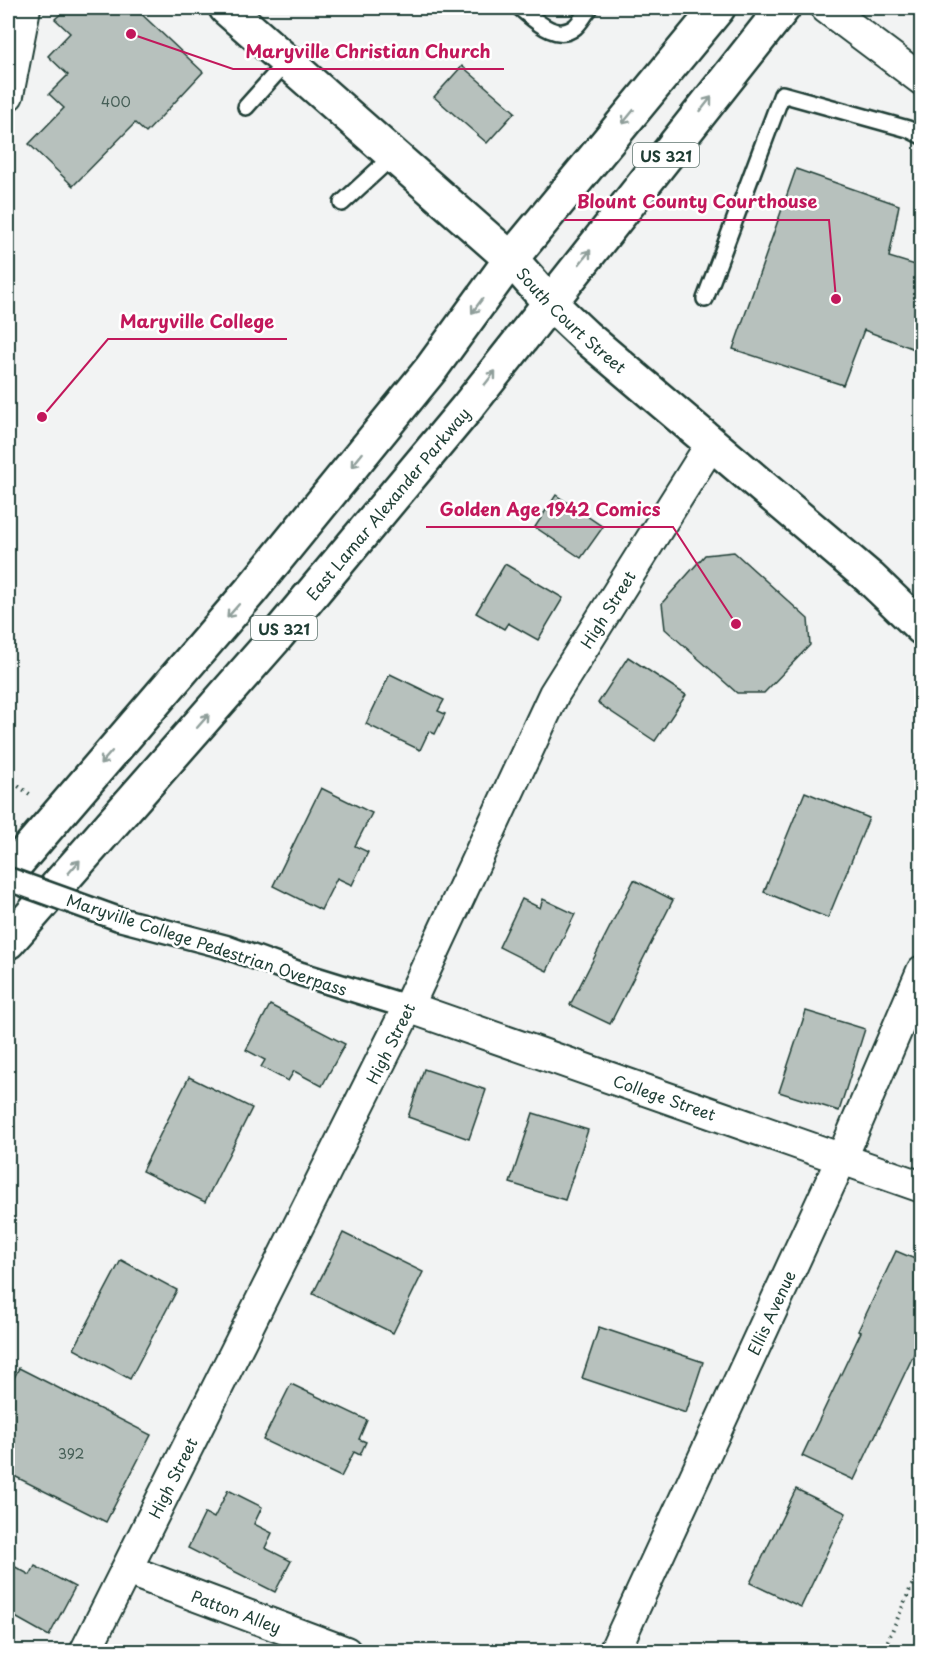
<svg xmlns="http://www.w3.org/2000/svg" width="929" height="1659" font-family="'Playpen Sans',sans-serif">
	<rect width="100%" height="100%" fill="#f2f3f3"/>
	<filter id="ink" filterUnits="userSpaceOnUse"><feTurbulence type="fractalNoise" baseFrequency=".0167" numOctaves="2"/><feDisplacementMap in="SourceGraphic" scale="12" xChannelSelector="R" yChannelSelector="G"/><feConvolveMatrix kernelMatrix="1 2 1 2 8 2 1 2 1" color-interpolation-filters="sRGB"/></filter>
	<g filter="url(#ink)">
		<g fill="#b7c1bd" stroke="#1f3d34" stroke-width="1.5">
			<polygon points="67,8 135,8 203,72 146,133 135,123 73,186 29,144 64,108 49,94 68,75 48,56 70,33 55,19"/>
			<polygon points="462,66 515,112 487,143 434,97"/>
			<polygon points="796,169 899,205 889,257 922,267 922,352 864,330 843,385 733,349"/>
			<polygon points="556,495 603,527 581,558 535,527"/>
			<polygon points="734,552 808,619 810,645 764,693 737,693 665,629 662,603 705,555"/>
			<polygon points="505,564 563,598 538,640 508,623 504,629 476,613"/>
			<polygon points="628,657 686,695 655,741 598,703"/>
			<polygon points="390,674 444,700 438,711 445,714 435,734 429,731 420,750 366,724"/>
			<polygon points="321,788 372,813 355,846 368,852 352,885 337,878 321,910 273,886"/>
			<polygon points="805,792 869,818 828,918 764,892"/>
			<polygon points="634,880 673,900 610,1024 570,1005"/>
			<polygon points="522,899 540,908 543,899 575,914 547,971 499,947"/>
			<polygon points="270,1005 345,1044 322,1086 294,1071 288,1081 261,1067 265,1060 246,1050"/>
			<polygon points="806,1011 865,1029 839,1111 779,1092"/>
			<polygon points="424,1069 486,1090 469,1139 408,1117"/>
			<polygon points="189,1077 252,1108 205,1202 142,1171"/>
			<polygon points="533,1113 588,1130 565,1200 510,1183"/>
			<polygon points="343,1233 423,1272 393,1333 313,1294"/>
			<polygon points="896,1251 922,1262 922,1350 920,1354 915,1352 854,1480 802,1456 861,1332 858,1331"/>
			<polygon points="121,1260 177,1290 130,1379 74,1349"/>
			<polygon points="599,1327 703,1362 686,1413 582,1378"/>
			<polygon points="19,1368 151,1435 106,1522 8,1473 8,1390"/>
			<polygon points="291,1384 367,1420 359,1439 366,1442 360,1455 354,1452 341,1477 263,1440"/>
			<polygon points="796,1489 846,1513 801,1607 750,1583"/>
			<polygon points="228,1490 262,1507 254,1524 272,1533 265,1548 291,1561 275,1592 188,1548 205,1513 214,1518"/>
			<polygon points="8,1563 30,1575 35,1566 75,1587 49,1636 8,1613"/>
		</g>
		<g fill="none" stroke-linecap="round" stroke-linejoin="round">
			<g stroke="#1f3d34" stroke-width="20">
				<g id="service">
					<path d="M520 8C534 19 556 43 575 27 581 22 585 13 590 8"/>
					<polyline points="246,107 287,61"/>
					<polyline points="342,203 394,155"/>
					<polyline points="705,299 782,94 908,129 922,136"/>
				</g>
			</g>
			<g stroke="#1f3d34" stroke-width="27">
				<polyline id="pedestrian" points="119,919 226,947 301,974 408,1007"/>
			</g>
			<g stroke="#1f3d34" stroke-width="34">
				<g id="minor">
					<polyline points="826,8 922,80"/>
					<polyline points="8,95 25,8"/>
					<path id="s1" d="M408 1007 922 1187"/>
					<path id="s2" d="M127 1570 346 1652"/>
					<path id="s3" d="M85 1652 408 1007 554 694 711 444"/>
					<path id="s4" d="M614 1652 841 1160 922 971"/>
				</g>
			</g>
			<g stroke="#1f3d34" stroke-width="38">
				<g id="tertiary">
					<path id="s5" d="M226 8 511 259 549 302 585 336 870 578 922 628"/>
				</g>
			</g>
			<g stroke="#1f3d34" stroke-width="38">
				<g id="trunk">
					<polyline points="8,873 252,589 431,369 511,259 718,8"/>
					<path id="s6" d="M8 942 276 637 466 409 783 8"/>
				</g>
			</g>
			<g stroke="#1f3d34" stroke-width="4" stroke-dasharray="1.5 4.5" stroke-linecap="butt">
				<polyline points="8,781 11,781 31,795"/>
				<polyline points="883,1652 922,1562"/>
			</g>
			<use href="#service" stroke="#fff" stroke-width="15"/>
			<use href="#pedestrian" stroke="#fff" stroke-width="22"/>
			<use href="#minor" stroke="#fff" stroke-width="30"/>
			<use href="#tertiary" stroke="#fff" stroke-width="33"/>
			<use href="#trunk" stroke="#fff" stroke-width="33"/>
			<g stroke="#1f3d34" stroke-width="27" stroke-linecap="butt">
				<polyline id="pedestrian-bridge" points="8,879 119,919"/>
			</g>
			<use href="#pedestrian-bridge" stroke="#fff" stroke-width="22"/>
		</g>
		<defs><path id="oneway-shaft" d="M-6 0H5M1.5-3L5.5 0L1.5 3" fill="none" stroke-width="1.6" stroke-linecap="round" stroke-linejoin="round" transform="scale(1.5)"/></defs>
		<g stroke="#8f9e9a">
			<use href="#oneway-shaft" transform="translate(706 104) rotate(-52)"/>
			<use href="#oneway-shaft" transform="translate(628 117) rotate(129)"/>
			<use href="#oneway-shaft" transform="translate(585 257) rotate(-52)"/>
			<use href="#oneway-shaft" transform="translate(477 306) rotate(126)"/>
			<use href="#oneway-shaft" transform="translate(490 378) rotate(-52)"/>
			<use href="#oneway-shaft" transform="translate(357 460) rotate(129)"/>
			<use href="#oneway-shaft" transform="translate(233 611) rotate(131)"/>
			<use href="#oneway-shaft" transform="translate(203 721) rotate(-49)"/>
			<use href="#oneway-shaft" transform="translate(106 758) rotate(131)"/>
			<use href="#oneway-shaft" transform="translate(74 867) rotate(-49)"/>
		</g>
	</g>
	<g text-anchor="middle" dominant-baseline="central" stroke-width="5" stroke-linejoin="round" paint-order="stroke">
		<g font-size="14" fill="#455e56">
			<text x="116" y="101">400</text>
			<text x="71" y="1453">392</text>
		</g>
		<g fill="#fff" stroke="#627771" stroke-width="1.5">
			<rect x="633" y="143" width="66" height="24" rx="4.5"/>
			<rect x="251" y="616" width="66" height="24" rx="4.5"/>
		</g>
		<g font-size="15" font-weight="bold" fill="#1f3d34">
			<text x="666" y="155">US 321</text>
			<text x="284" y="628">US 321</text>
		</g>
		<g font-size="16" fill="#1f3d34" stroke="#fff">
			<text stroke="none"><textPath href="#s5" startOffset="466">South Court Street</textPath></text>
			<text stroke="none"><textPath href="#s6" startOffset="580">East Lamar Alexander Parkway</textPath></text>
			<text stroke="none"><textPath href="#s3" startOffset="1167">High Street</textPath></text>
			<text transform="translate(207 944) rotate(18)">Maryville College Pedestrian Overpass</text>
			<text stroke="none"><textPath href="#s3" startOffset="681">High Street</textPath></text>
			<text stroke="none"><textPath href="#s1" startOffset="272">College Street</textPath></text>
			<text stroke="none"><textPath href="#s4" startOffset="374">Ellis Avenue</textPath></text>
			<text stroke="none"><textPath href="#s3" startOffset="195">High Street</textPath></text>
			<text stroke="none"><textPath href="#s2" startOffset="117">Patton Alley</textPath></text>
		</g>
	</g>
	<path fill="none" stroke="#c2185b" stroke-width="2" d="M131 34L233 69H504M836 299L829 220H564M42 417L108 339H287M736 624L673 527H426"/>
	<g fill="#c2185b" stroke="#fff" stroke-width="2">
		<circle cx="131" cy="34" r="6"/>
		<circle cx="836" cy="299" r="6"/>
		<circle cx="42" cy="417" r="6"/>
		<circle cx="736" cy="624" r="6"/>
	</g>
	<g font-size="18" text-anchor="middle" font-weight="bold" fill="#c2185b" stroke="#fff" stroke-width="5" stroke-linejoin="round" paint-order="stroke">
		<text x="368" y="58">Maryville Christian Church</text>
		<text x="697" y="208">Blount County Courthouse</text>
		<text x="197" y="328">Maryville College</text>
		<text x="550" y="516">Golden Age 1942 Comics</text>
	</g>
	<rect width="929" height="1659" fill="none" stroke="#fff" stroke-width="30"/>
	<rect x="15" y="15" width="899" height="1629" fill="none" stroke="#1f3d34" stroke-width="2" filter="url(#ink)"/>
</svg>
